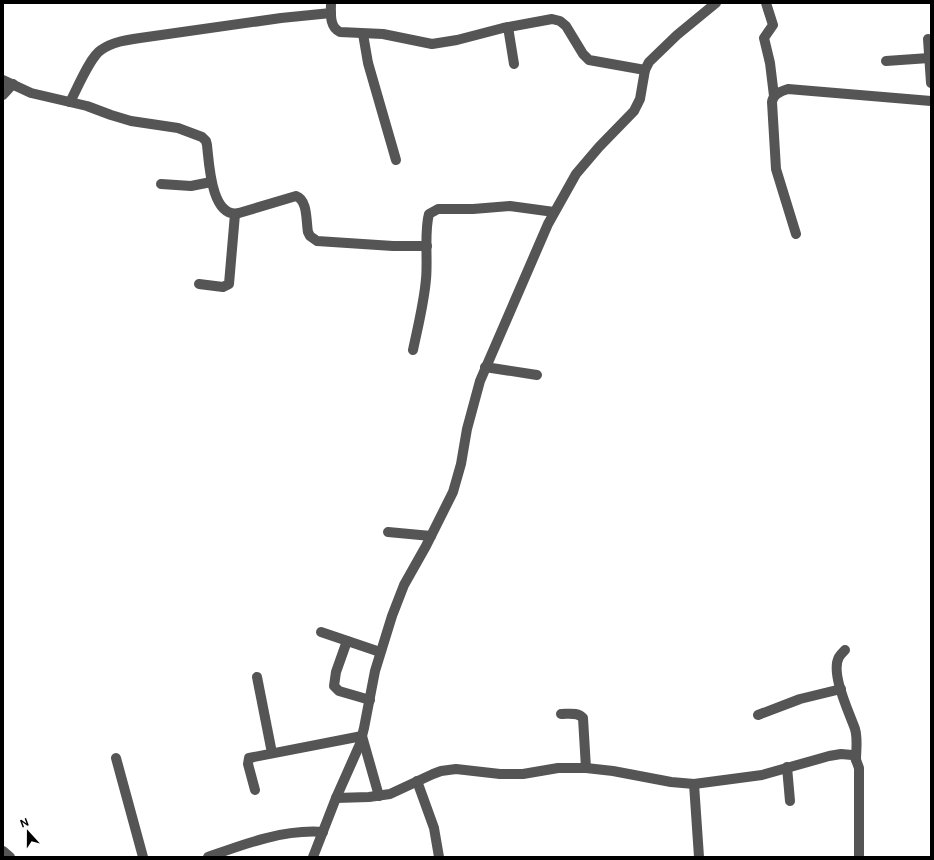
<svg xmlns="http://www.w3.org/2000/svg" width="934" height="860" font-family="'DM Sans',sans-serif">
	<rect width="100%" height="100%" fill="#fff"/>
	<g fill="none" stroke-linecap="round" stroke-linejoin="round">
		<g stroke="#555" stroke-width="10">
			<path d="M331 3C331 13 329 27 340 32L383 34 432 44 457 40 503 28 552 19 560 21 566 26 583 54 589 60 645 70"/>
			<polyline points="766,3 773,25 764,38 770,63 774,96"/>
			<polyline points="508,27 514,64"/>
			<polyline points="363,34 368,63 396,160"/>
			<polyline points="928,39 931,83"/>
			<polyline points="886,61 929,58"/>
			<path d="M3 80 31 93 87 106 111 115 131 121 178 128 202 137 206 141 207 145C209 162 211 219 239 213L296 196C308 200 306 222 308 232L310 236 317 241 393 246H427"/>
			<polyline points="3,95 13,84"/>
			<path d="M70 102C77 89 90 57 101 50 112 42 126 40 140 38L281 18 331 13"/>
			<polyline points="161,184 191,186 211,182"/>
			<path d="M796 234 776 169 772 102C773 94 781 91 788 89L931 101"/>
			<polyline points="199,284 223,287 229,284 235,214"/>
			<path d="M413 350C418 326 424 303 426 279 428 260 424 231 429 214L438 209H473L510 206 554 212"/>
			<polyline points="485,367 537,375"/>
			<polyline points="388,532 431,536"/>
			<polyline points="321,632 380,652"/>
			<polyline points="347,641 336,672 334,686 339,691 370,700"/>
			<path d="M845 650C843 652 841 654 839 657 830 673 849 712 855 729 858 739 856 750 856 760"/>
			<polyline points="257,677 272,753"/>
			<path d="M561 714C569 714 578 712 583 718L586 768"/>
			<polyline points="758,715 800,699 841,689"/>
			<polyline points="116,758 143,857"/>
			<polyline points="787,767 790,801"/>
			<polyline points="417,781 434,828 439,857"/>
			<polyline points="694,784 699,857"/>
			<polyline points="255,790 248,764 249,758 362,736 379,796"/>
			<polyline points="336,798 369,797 390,794 433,774 441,771 456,769 500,774 523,774 558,768 586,768 613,771 671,782 694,784 762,775 829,756 841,754 852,755 855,757 859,768 859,857"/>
			<polyline points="3,851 10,857"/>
			<path d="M208 857C244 844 284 829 323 832"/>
			<polyline points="313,857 336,798 360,744 364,728 375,671 392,616 404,585 426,546 453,492 461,464 467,429 480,381 548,224 576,174 599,147 634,111 640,99 645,70 649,62 677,35 716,3"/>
		</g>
	</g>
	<rect width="934" height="860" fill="none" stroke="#000000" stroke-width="8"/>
	<g transform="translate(28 832) rotate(339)" stroke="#ffffff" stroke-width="3" paint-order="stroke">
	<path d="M0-3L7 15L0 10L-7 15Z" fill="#000000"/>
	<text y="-6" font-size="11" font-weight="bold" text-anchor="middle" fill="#000000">N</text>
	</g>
</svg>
